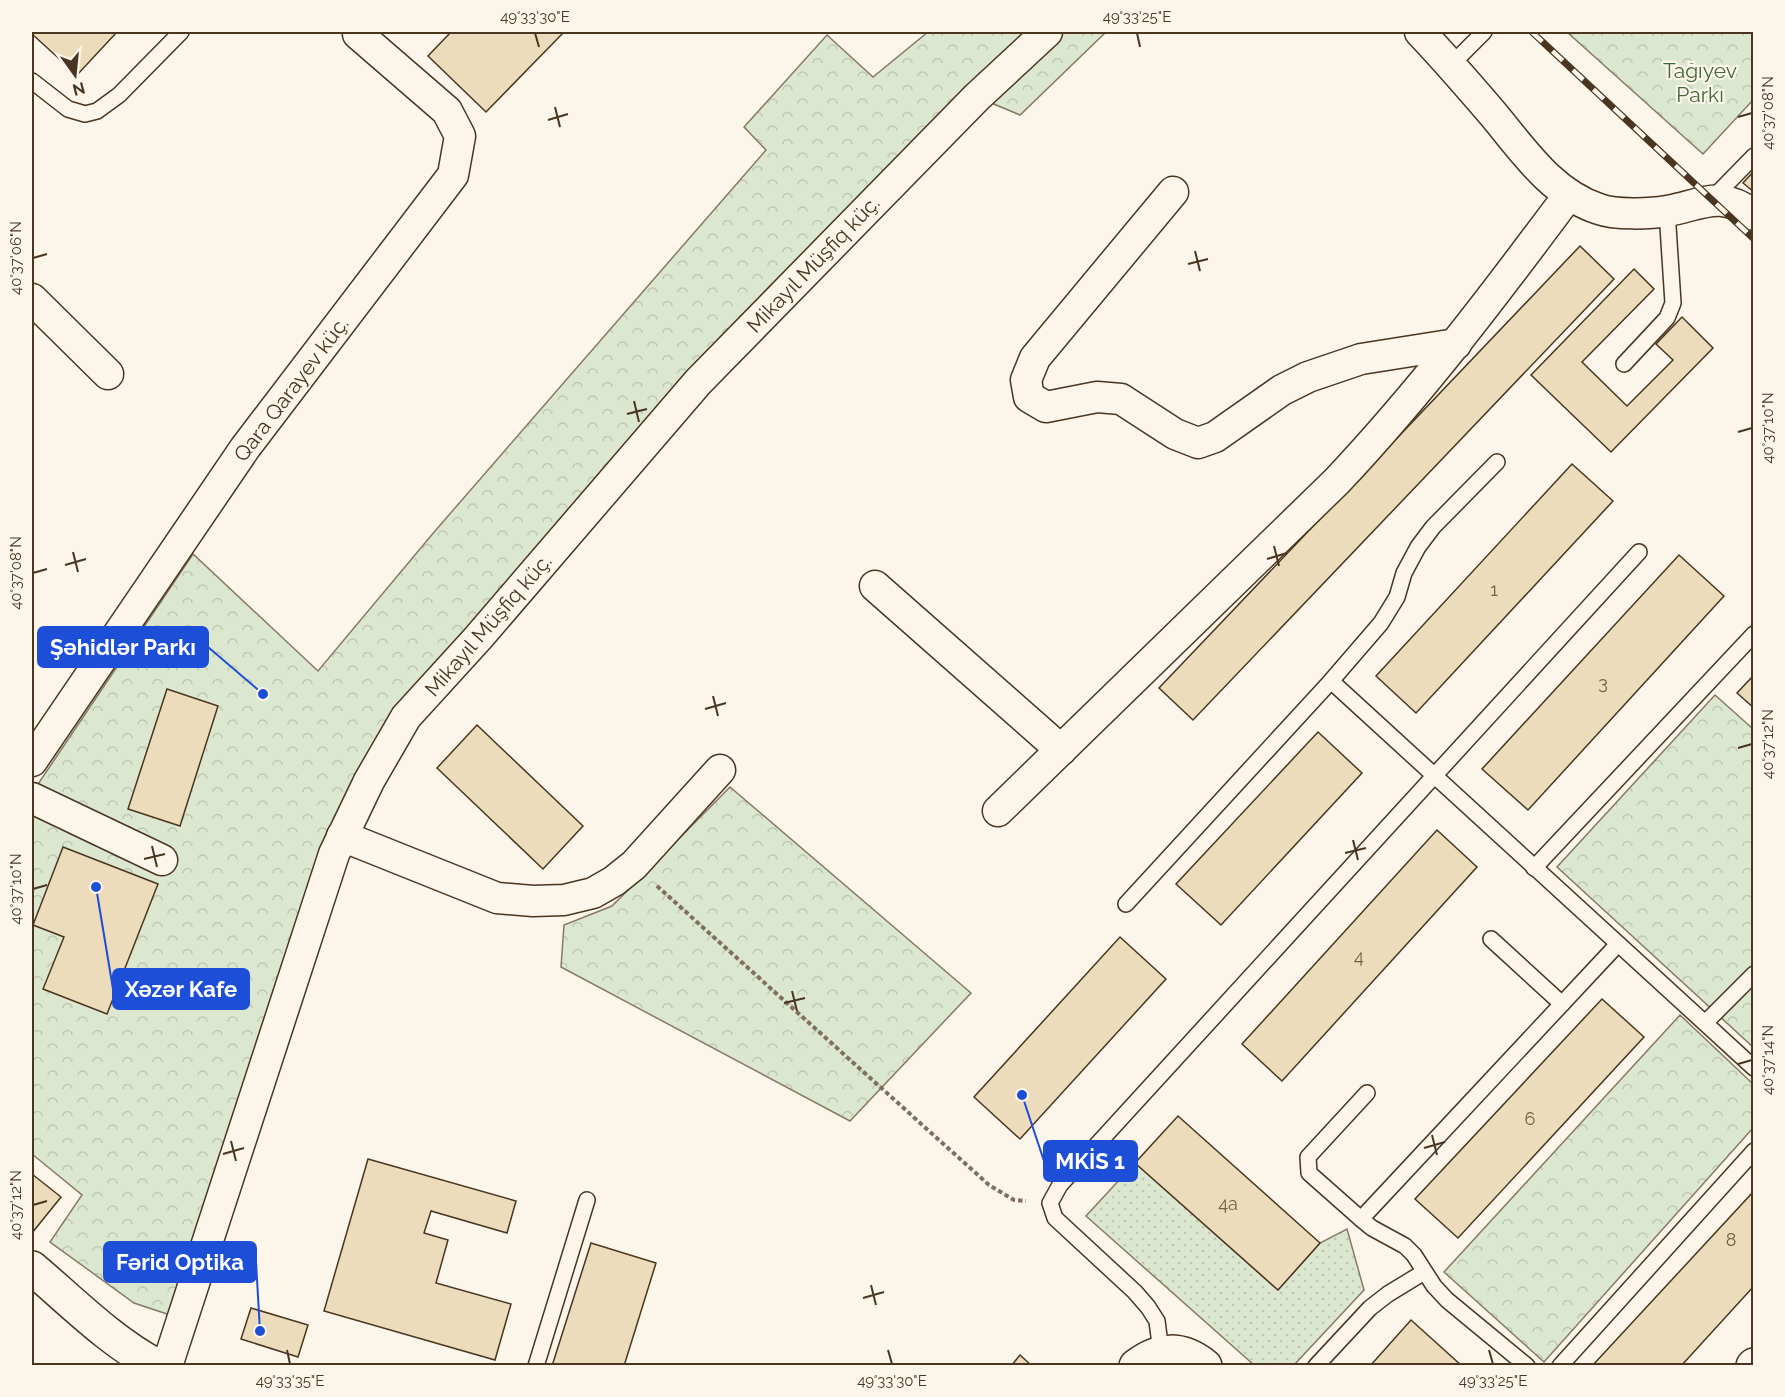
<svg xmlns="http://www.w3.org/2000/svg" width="1785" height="1397" font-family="Raleway,sans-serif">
	<defs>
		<pattern id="grass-dots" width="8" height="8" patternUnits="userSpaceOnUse" patternTransform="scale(1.5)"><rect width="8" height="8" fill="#dce7d0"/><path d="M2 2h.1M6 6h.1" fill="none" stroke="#bec7b2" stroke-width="1.8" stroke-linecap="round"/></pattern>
		<pattern id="park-crowns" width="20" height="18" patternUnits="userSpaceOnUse" patternTransform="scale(1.5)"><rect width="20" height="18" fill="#dce7d0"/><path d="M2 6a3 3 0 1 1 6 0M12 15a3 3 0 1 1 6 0" fill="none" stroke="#bec7b2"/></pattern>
	</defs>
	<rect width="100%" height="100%" fill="#fbf6e9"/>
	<polygon fill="url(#grass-dots)" stroke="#887966" stroke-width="1.5" points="1135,1163 1278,1290 1320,1243 1347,1229 1364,1290 1294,1365 1254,1365 1086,1216"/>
	<g fill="url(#park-crowns)" stroke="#887966" stroke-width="1.5">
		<polygon points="928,32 1106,32 1020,115 977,97 698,382 369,781 179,1318 134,1303 50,1242 82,1195 32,1154 32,793 193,554 318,671 435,531 766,150 744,127 827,35 873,77"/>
		<polygon points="1567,32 1753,32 1753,100 1703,154"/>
		<polygon points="1715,695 1753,729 1753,1047 1557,867"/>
		<polygon points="730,787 971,993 850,1121 561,967 564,925 612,906"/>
		<polygon points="1680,1015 1753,1084 1753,1128 1544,1362 1444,1272"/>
	</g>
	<g fill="#ecdcbc" stroke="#4a3520" stroke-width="1.5">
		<polygon points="32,32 117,32 77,75 32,34"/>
		<polygon points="451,32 564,32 486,112 428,56"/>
		<polygon points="1754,171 1754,192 1743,183"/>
		<polygon points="1580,246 1614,279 1193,720 1159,688"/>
		<polygon points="1634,269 1654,289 1582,362 1627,406 1673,360 1656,344 1682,317 1713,348 1611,452 1531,375"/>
		<polygon points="1572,464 1613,501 1416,713 1376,676"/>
		<polygon points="1679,555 1724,596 1528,810 1482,769"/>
		<polygon points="1754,675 1754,708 1737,693"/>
		<polygon points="167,689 218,706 180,826 128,809"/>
		<polygon points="477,725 583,826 543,869 437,768"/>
		<polygon points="1318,732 1362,773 1221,925 1176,884"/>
		<polygon points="1437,830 1477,867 1282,1081 1242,1044"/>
		<polygon points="63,847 158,884 107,1014 43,989 64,937 33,925"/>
		<polygon points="1120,937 1166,979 1020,1139 974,1097"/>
		<polygon points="1602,999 1644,1037 1458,1238 1415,1199"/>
		<polygon points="1178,1116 1320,1243 1278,1290 1135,1163"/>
		<polygon points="368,1159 516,1201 507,1233 431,1211 424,1233 448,1240 436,1283 511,1304 495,1360 324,1311"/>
		<polygon points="32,1174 61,1197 32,1233"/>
		<polygon points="1754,1191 1754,1286 1681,1366 1592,1366"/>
		<polygon points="591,1243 656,1263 624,1366 552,1366"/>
		<polygon points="251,1308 308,1325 298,1357 241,1339"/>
		<polygon points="1411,1320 1462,1366 1370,1366"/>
		<polygon points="1020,1355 1032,1366 1011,1366"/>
	</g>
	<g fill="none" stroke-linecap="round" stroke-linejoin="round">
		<g stroke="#4a3520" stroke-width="18">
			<g id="lane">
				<polyline points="1451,65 1484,32"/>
				<polyline points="32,81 68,109 85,114 97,111 119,95 181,32"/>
				<polyline points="1712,199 1754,156"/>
				<polyline points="1624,364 1667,318 1673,303 1667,211"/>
				<polyline points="1331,681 1754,1068"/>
				<polyline points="1534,868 1754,634"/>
				<polyline points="1126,904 1331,681 1381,623 1397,597 1404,573 1418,547 1433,527 1497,462"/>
				<polyline points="1491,939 1562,1004"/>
				<polyline points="1705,1023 1754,974"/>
				<polyline points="1367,1093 1308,1157 1309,1173 1361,1219 1372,1228 1405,1246 1414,1255 1434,1286 1447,1300 1527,1366"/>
				<polyline points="1361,1219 1618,944"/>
				<polyline points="1161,1352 1157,1321 1148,1307 1135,1292 1055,1218 1050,1203 1060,1185 1639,552"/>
				<polyline points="536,1366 587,1200"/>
				<polyline points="1316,1366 1370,1308 1388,1294 1424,1272"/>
				<polyline points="1560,1366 1754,1151"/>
			</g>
		</g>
		<g stroke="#4a3520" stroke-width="33">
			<g id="street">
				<path d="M1420 32C1445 58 1469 86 1493 114 1523 150 1552 194 1599 209 1615 215 1650 214 1667 211 1702 205 1720 189 1754 215"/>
				<polyline points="1173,192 1035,358 1026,380 1029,397 1046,407 1097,397 1121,399 1175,434 1198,443 1215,437 1282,390 1308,377 1361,359 1456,344"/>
				<polyline points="32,299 108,374"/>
				<polyline points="875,586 1061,750"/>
				<polyline points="32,761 245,448 453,175 460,136 447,111 358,34"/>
				<polyline points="32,798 162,860"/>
				<path d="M998 811 1337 481C1421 392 1495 294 1568 196"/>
				<polyline points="342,836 497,898 533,901 564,900 593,893 614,881 634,865 720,770"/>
				<polyline points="167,1366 334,854 369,781 406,717 478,638 698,382 977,97 1047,32"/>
			</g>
		</g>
		<g stroke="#4a3520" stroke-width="36">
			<g id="secondary">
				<path d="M32 1268C71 1301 111 1342 157 1366"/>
				<path d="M1136 1366C1159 1348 1182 1347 1205 1366"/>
				<polyline points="1753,1366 1754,1365"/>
			</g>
		</g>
		<polyline stroke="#7f6f5c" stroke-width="4" stroke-dasharray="4.5 3" stroke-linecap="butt" points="657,886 989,1185 1014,1200 1026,1201"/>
		<use href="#lane" stroke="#fbf6e9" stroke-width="15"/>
		<use href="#street" stroke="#fbf6e9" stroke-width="30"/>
		<use href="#secondary" stroke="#fbf6e9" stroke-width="33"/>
		<g stroke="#4a3520" stroke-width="7">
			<polyline id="rail" points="1532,32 1754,239"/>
		</g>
		<use href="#rail" stroke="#fbf6e9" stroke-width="4.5" stroke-dasharray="14" stroke-linecap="butt"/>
	</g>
	<path fill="none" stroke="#4a3520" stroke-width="2" d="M535 33 539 47M1137 33 1140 47M555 107 560 127M1738 117 1752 113M548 120 568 114M1195 251 1200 271M33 258 47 254M1188 264 1208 259M634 401 639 422M627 414 647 409M1738 432 1752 428M1274 546 1279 566M73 552 78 572M1267 559 1287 553M65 565 86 559M33 573 47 569M713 696 718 716M705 709 726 703M1738 748 1752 744M1353 840 1358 860M152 846 157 867M1345 853 1366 848M144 859 165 854M33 889 47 885M792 991 797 1011M784 1003 805 998M1738 1064 1752 1060M1432 1135 1437 1155M231 1141 236 1161M1424 1148 1445 1142M223 1154 244 1148M33 1205 47 1201M871 1285 876 1305M863 1298 884 1292M287 1350 290 1364M888 1350 892 1364M1489 1350 1493 1364"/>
	<g text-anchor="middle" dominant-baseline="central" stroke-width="4.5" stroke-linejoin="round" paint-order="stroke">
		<g font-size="18" fill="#725f47">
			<text x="1494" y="589">1</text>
			<text x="1603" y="682">3</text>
			<text x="1359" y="956">4</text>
			<text x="1530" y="1118">6</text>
			<text x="1228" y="1203">4a</text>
			<text x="1731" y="1239">8</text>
		</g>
		<g font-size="21" fill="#436837" stroke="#fbf6e9">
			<text x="1700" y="70">Tağıyev<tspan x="1700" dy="24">Parkı</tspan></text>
		</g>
		<g font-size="21" fill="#4a3520" stroke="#fbf6e9">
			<text transform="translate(813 264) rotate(-46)">Mikayıl Müşfiq küç.</text>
			<text transform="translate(291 389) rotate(-53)">Qara Qarayev küç.</text>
			<text transform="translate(488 625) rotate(-49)">Mikayıl Müşfiq küç.</text>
		</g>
	</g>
	<path fill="none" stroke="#1d4ed8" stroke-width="2" d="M263 694L208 647M96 887L113 989M1022 1095L1044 1161M260 1331L256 1262"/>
	<g fill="#1d4ed8" stroke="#fbf6e9" stroke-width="2">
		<circle cx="263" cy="694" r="6"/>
		<circle cx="96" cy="887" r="6"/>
		<circle cx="1022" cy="1095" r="6"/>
		<circle cx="260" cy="1331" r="6"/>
	</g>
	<g fill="#1d4ed8" stroke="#1d4ed8" stroke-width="2">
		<rect x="38" y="627" width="170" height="40" rx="6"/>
		<rect x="113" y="969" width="136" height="40" rx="6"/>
		<rect x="1044" y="1141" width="93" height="40" rx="6"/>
		<rect x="104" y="1242" width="152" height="40" rx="6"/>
	</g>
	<g font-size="22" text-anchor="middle" font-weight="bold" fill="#fff">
		<text x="123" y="655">Şəhidlər Parkı</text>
		<text x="181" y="997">Xəzər Kafe</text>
		<text x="1090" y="1169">MKİS 1</text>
		<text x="180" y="1270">Fərid Optika</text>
	</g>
	<rect width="1785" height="1397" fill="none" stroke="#fbf6e9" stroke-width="66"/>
	<g transform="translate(75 75) rotate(165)" stroke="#fbf6e9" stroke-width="4.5" paint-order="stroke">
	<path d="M0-4.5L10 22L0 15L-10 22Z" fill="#4a3520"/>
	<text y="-9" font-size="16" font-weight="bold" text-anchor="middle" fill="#4a3520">N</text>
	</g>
	<rect x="33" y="33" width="1719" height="1331" fill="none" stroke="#4a3520" stroke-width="2"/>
	<g font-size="15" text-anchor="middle" fill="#4a3520">
		<text x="535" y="22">49°33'30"E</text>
		<text x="1137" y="22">49°33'25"E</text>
		<text transform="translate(1768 113) rotate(-90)" y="5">40°37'08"N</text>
		<text transform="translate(16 258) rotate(-90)" y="5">40°37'06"N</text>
		<text transform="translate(1768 428) rotate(-90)" y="5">40°37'10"N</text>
		<text transform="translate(16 573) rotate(-90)" y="5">40°37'08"N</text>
		<text transform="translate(1768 744) rotate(-90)" y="5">40°37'12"N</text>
		<text transform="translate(16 889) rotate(-90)" y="5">40°37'10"N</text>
		<text transform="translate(1768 1060) rotate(-90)" y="5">40°37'14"N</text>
		<text transform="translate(16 1205) rotate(-90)" y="5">40°37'12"N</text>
		<text x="290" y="1386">49°33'35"E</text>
		<text x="892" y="1386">49°33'30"E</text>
		<text x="1493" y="1386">49°33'25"E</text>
	</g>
</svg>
